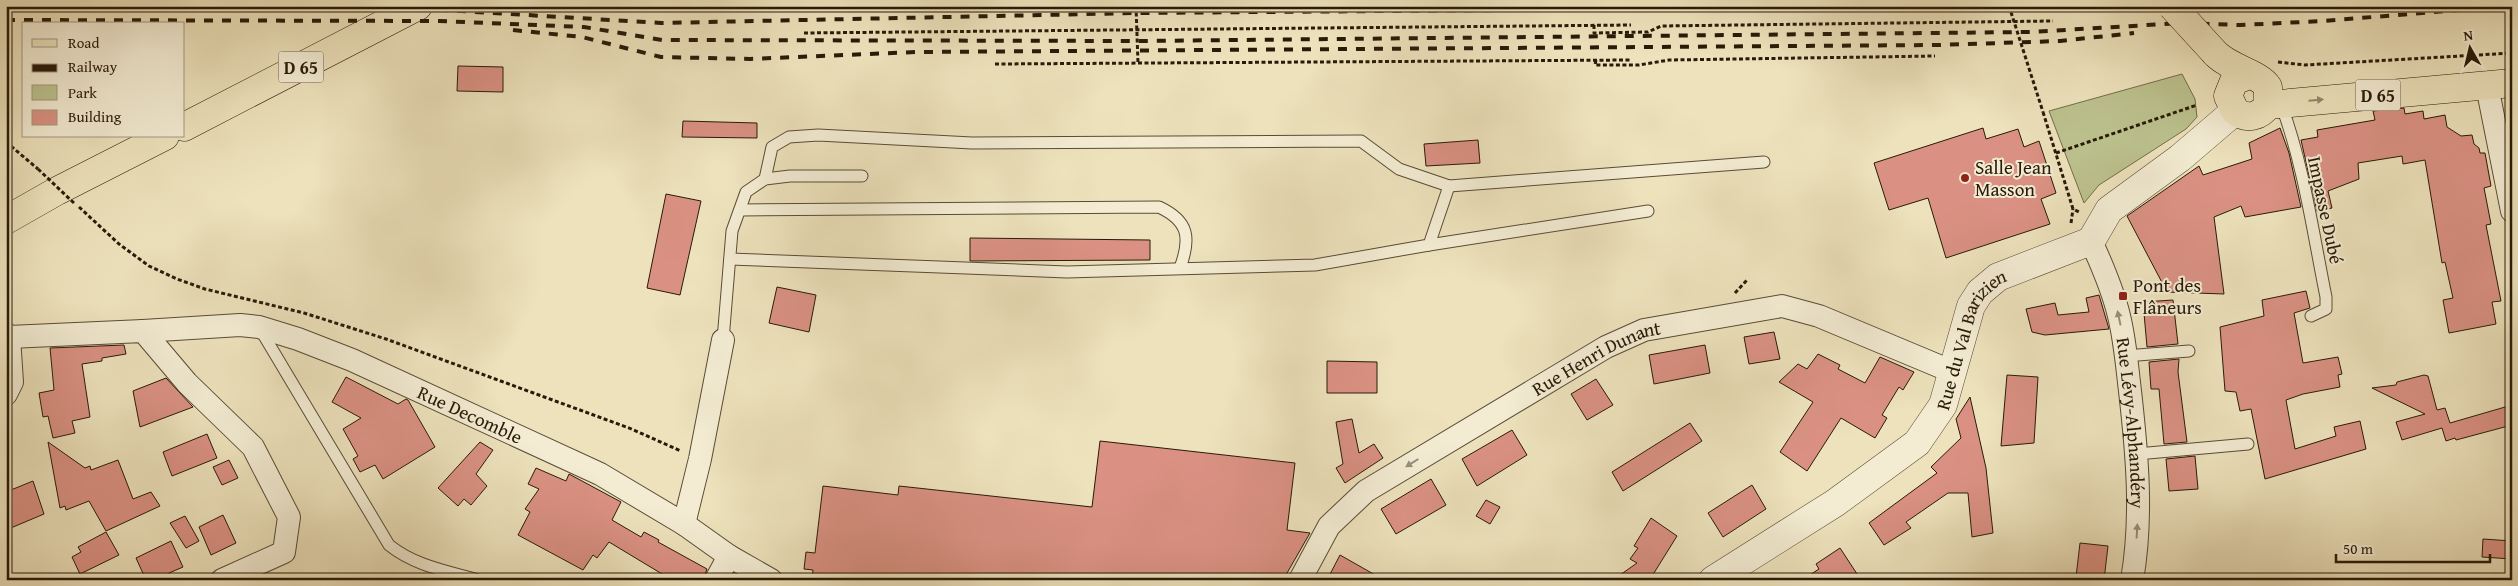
<svg xmlns="http://www.w3.org/2000/svg" width="2518" height="586" font-family="'Gentium Book Plus',serif">
	<rect width="100%" height="100%" fill="#ede2bc"/>
	<filter id="stains"><feTurbulence type="fractalNoise" baseFrequency=".004" numOctaves="4"/><feColorMatrix values="0 0 0 0 .2 0 0 0 0 .09 0 0 0 0 .02 0 0 0 .5 -.17"/></filter>
	<radialGradient id="worn" r=".72"><stop offset=".6" stop-color="#630" stop-opacity="0"/><stop offset="1" stop-color="#630" stop-opacity=".3"/></radialGradient>
	<polygon fill="#bcc28e" stroke="#726e4b" points="2182,74 2195,99 2197,117 2186,129 2099,185 2084,203 2049,111"/>
	<g fill="#da9183" stroke="#281a08">
		<polygon points="458,66 503,67 503,92 457,91"/>
		<polygon points="2404,108 2405,114 2423,111 2424,119 2445,115 2447,127 2461,136 2472,135 2474,144 2479,148 2480,153 2485,153 2491,186 2484,188 2491,224 2486,225 2501,301 2492,302 2496,324 2449,333 2443,300 2453,298 2445,262 2442,263 2425,160 2403,164 2402,156 2358,163 2359,179 2328,191 2332,208 2317,211 2301,140 2318,137 2317,130 2375,120 2373,111"/>
		<polygon points="683,121 757,123 757,138 682,137"/>
		<polygon points="1983,128 1986,139 2018,129 2024,147 2039,141 2056,193 2041,199 2050,224 1946,258 1928,198 1889,210 1874,163"/>
		<polygon points="2280,128 2289,153 2301,207 2245,217 2241,206 2214,217 2224,294 2167,292 2127,216 2199,166 2203,175 2252,159 2249,143"/>
		<polygon points="1478,140 1480,163 1426,166 1424,144"/>
		<polygon points="666,194 701,201 680,295 647,288"/>
		<polygon points="970,238 1150,240 1150,260 970,261"/>
		<polygon points="777,287 816,295 809,332 769,323"/>
		<polygon points="2306,291 2310,308 2294,313 2303,363 2338,357 2342,374 2338,375 2340,387 2303,394 2286,400 2295,449 2336,436 2334,427 2360,421 2366,449 2265,479 2251,409 2240,411 2236,392 2225,391 2220,327 2264,316 2262,300"/>
		<polygon points="2099,295 2109,329 2045,335 2032,332 2026,309 2055,303 2058,315 2089,312 2086,298"/>
		<polygon points="2173,300 2178,344 2147,347 2143,302"/>
		<polygon points="1774,332 1780,359 1749,364 1744,337"/>
		<polygon points="124,345 126,354 102,358 102,361 82,364 90,417 72,421 75,433 53,438 48,416 43,417 39,393 54,390 50,348"/>
		<polygon points="1705,345 1710,373 1654,384 1649,355"/>
		<polygon points="1818,354 1840,365 1838,369 1865,383 1880,357 1914,372 1903,390 1899,387 1882,415 1887,418 1875,438 1841,418 1807,471 1780,452 1813,402 1779,382 1798,364 1807,369"/>
		<polygon points="2179,359 2178,372 2187,442 2164,444 2159,389 2151,389 2149,362"/>
		<polygon points="1327,361 1377,362 1377,393 1327,393"/>
		<polygon points="2007,375 2038,377 2034,443 2001,446"/>
		<polygon points="2424,375 2428,376 2437,410 2445,408 2450,423 2512,405 2512,425 2456,440 2455,438 2446,441 2442,428 2402,440 2396,422 2425,414 2372,388 2396,385 2397,382"/>
		<polygon points="346,377 398,404 406,399 408,400 435,447 383,479 375,465 360,472 353,459 358,456 343,429 361,418 332,402"/>
		<polygon points="166,378 193,407 140,427 133,391"/>
		<polygon points="1596,379 1613,405 1587,420 1571,394"/>
		<polygon points="1970,397 1986,468 1993,533 1972,537 1968,493 1948,493 1906,522 1911,528 1884,545 1869,523 1937,473 1931,467 1961,438 1956,419"/>
		<polygon points="1352,419 1359,453 1374,444 1383,458 1345,483 1336,468 1343,464 1336,422"/>
		<polygon points="1690,423 1702,441 1623,491 1612,472"/>
		<polygon points="1512,430 1527,455 1477,486 1462,459"/>
		<polygon points="207,434 217,458 172,476 163,452"/>
		<polygon points="1100,441 1295,463 1287,530 1310,533 1283,580 812,580 813,570 804,569 806,552 815,553 823,486 898,495 899,486 1092,507"/>
		<polygon points="48,442 85,468 90,466 91,470 118,460 133,499 151,492 160,506 106,531 89,501 66,510 65,506 60,508"/>
		<polygon points="480,442 493,450 476,474 487,486 471,505 464,499 458,506 438,488"/>
		<polygon points="2195,456 2198,489 2169,491 2166,459"/>
		<polygon points="229,460 238,478 222,485 213,467"/>
		<polygon points="536,468 566,481 569,474 621,502 612,520 641,537 644,532 659,540 658,542 707,569 703,580 672,580 609,542 597,558 593,555 583,570 518,535 530,512 525,509 539,489 528,484"/>
		<polygon points="1431,479 1446,505 1396,534 1381,509"/>
		<polygon points="33,481 44,514 6,530 6,492"/>
		<polygon points="1752,485 1766,509 1723,537 1708,513"/>
		<polygon points="1486,500 1500,507 1490,524 1476,516"/>
		<polygon points="223,515 236,543 211,555 199,527"/>
		<polygon points="185,516 199,541 186,548 170,523"/>
		<polygon points="1651,518 1677,536 1654,573 1649,580 1613,580 1637,563 1630,559 1638,548 1634,546"/>
		<polygon points="106,532 119,555 80,574 72,557 81,552 78,547"/>
		<polygon points="2483,539 2512,541 2512,559 2482,557"/>
		<polygon points="171,541 183,567 169,573 173,580 146,580 136,558"/>
		<polygon points="2080,543 2108,546 2104,580 2076,577"/>
		<polygon points="1840,548 1861,580 1802,580 1819,569 1816,564"/>
		<polygon points="1340,555 1384,580 1327,580"/>
	</g>
	<g fill="none" stroke-linecap="round" stroke-linejoin="round">
		<g stroke="#594c35" stroke-width="13">
			<g id="service">
				<path d="M2281 104C2304 166 2313 233 2326 297V309L2311 316"/>
				<polyline points="765,179 772,147 789,137 818,135 972,143 1361,141 1399,169 1449,186 1764,162"/>
				<path d="M740 210 1159 207C1189 221 1191 238 1180 268"/>
				<polyline points="1429,245 1648,211"/>
				<polyline points="730,259 1067,272 1315,265 1429,245 1449,186"/>
				<path d="M260 329 389 545C415 566 447 571 478 580"/>
				<polyline points="723,340 732,231 746,192 765,179 790,176 862,176"/>
				<polyline points="2125,356 2189,351"/>
				<polyline points="2137,454 2248,444"/>
			</g>
		</g>
		<g stroke="#594c35" stroke-width="24">
			<g id="minor">
				<polyline points="2487,86 2512,211"/>
				<path id="s1" d="M2091 241C2102 265 2113 290 2119 316 2125 340 2127 366 2130 391 2137 453 2143 517 2132 580"/>
				<path id="s2" d="M143 331 240 325 259 327 298 339 352 360 600 474 684 524 729 556 771 580"/>
				<polyline points="6,334 9,337 143,331 187,383 253,447 289,517 284,552 222,580"/>
				<polyline points="6,394 12,382 9,337"/>
				<polyline points="684,524 700,459 723,340"/>
				<polyline points="716,580 729,556"/>
				<path id="s3" d="M1300 580 1329 526 1366 491 1606 347 1644 330 1782 306 1819 316 1953 372"/>
			</g>
		</g>
		<g stroke="#594c35" stroke-width="29">
			<g id="tertiary">
				<path id="s4" d="M1713 580 1835 503 1917 443 1943 405 1971 306 1980 292 1998 277 2091 241 2109 210 2180 158 2235 111"/>
			</g>
		</g>
		<g stroke="#281a08" stroke-width="29">
			<g id="primary">
				<path d="M2215 53C2229 68 2259 73 2268 87V105C2260 117 2247 120 2235 111L2228 96 2234 81 2249 75"/>
				<polyline points="2268,105 2512,83"/>
				<polyline points="184,127 418,6"/>
				<polyline points="6,220 57,191 165,136"/>
			</g>
		</g>
		<g stroke="#281a08" stroke-width="3" stroke-dasharray="4 2.5" stroke-linecap="butt">
			<polyline points="1136,6 1138,63"/>
			<polyline points="1594,25 1594,33 1648,32 1661,26 2053,21"/>
			<polyline points="804,33 1631,25"/>
			<polyline points="1596,60 1595,65 1639,65 1669,60 1935,56"/>
			<polyline points="2278,62 2305,65 2512,53"/>
			<polyline points="995,64 1631,60"/>
			<polyline points="2043,112 2073,209 2081,213"/>
			<polyline points="6,142 38,169"/>
			<polyline points="2056,153 2197,105"/>
			<polyline points="79,207 119,244 149,266 177,279 205,289 304,313 386,339 629,428 681,451"/>
			<polyline points="2071,223 2073,209"/>
			<polyline points="1735,293 1747,280"/>
		</g>
		<use href="#service" stroke="#f3ecd3" stroke-width="11"/>
		<use href="#minor" stroke="#f3ecd3" stroke-width="22"/>
		<use href="#tertiary" stroke="#f3ecd3" stroke-width="28"/>
		<use href="#primary" stroke="#ede2bc" stroke-width="28"/>
		<g stroke="#281a08" stroke-width="4" stroke-dasharray="9 9" stroke-linecap="butt">
			<polyline points="25,6 443,10 661,23 1137,13 2015,6"/>
			<polyline points="611,6 661,10 862,6"/>
			<polyline points="2149,6 2301,9 2352,6"/>
			<polyline points="6,20 439,21 584,27 662,40 1139,41 2030,32 2182,23 2240,25 2324,21 2507,6"/>
			<polyline points="513,30 582,37 661,57 750,59 917,52 1938,45 2060,41 2134,33"/>
		</g>
		<g stroke="#281a08" stroke-width="29" stroke-linecap="butt">
			<polyline id="primary-bridge" points="2172,6 2215,53"/>
		</g>
		<g stroke="#281a08" stroke-width="3" stroke-dasharray="4 2.5" stroke-linecap="butt">
			<polyline points="2009,6 2043,112"/>
			<polyline points="38,169 75,204"/>
		</g>
		<use href="#primary-bridge" stroke="#ede2bc" stroke-width="28"/>
	</g>
	<defs><path id="oneway-solid" d="M-6-.8H1V-3.2L6.5 0L1 3.2V.8H-6Z" transform="scale(1.25)"/></defs>
	<use fill="#94886b" href="#oneway-solid" transform="translate(2316 100) rotate(-5)"/>
	<g fill="#988e78">
		<use href="#oneway-solid" transform="translate(2119 318) rotate(-102)"/>
		<use href="#oneway-solid" transform="translate(1412 463) rotate(148)"/>
		<use href="#oneway-solid" transform="translate(2137 531) rotate(-87)"/>
	</g>
	<g fill="#8f2418" stroke="#f3ecd3" stroke-width="2">
		<circle cx="1965" cy="178" r="5"/>
		<rect x="2118" y="291" width="10" height="10" rx="2.5"/>
	</g>
	<g text-anchor="middle" dominant-baseline="central" stroke-width="4" stroke-linejoin="round" paint-order="stroke">
		<g fill="#f3ecd3" stroke="#655945" stroke-width="1">
			<rect x="278.5" y="51.5" width="45" height="31" rx="4"/>
			<rect x="2355.5" y="79.5" width="45" height="31" rx="4"/>
		</g>
		<g font-size="18" font-weight="bold" fill="#281a08">
			<text x="301" y="67">D 65</text>
			<text x="2378" y="95">D 65</text>
		</g>
		<g font-size="19" fill="#281a08" stroke="#f3ecd3" text-anchor="start">
			<text x="1975" y="167">Salle Jean<tspan x="1975" dy="22">Masson</tspan></text>
			<text x="2133" y="285">Pont des<tspan x="2133" dy="22">Flâneurs</tspan></text>
		</g>
		<g font-size="19" fill="#281a08" stroke="#f3ecd3">
			<text transform="translate(2326 210) rotate(78)">Impasse Dubé</text>
			<text stroke="none"><textPath href="#s4" startOffset="365">Rue du Val Barizien</textPath></text>
			<text stroke="none"><textPath href="#s3" startOffset="379">Rue Henri Dunant</textPath></text>
			<text stroke="none"><textPath href="#s2" startOffset="345">Rue Decomble</textPath></text>
			<text stroke="none"><textPath href="#s1" startOffset="188">Rue Lévy-Alphandéry</textPath></text>
		</g>
	</g>
	<rect width="2518" height="586" fill="none" stroke="#ede2bc" stroke-width="25"/>
	<rect x="8" y="8" width="2503" height="571" fill="none" stroke="#281a08" stroke-width="2.5"/>
	<rect x="12" y="12" width="2493" height="561" fill="none" stroke="#281a08"/>
	<rect x="22" y="22" width="162" height="115" fill="#f3ecd3" stroke="#a29882"/>
	<rect x="32" y="39" width="25" height="8" fill="#ede2bc" stroke="#a29882"/>
	<text x="68" y="48" font-size="15" fill="#281a08">Road</text>
	<rect x="32" y="64" width="25" height="8" fill="#281a08" stroke="#a29882"/>
	<text x="68" y="72" font-size="15" fill="#281a08">Railway</text>
	<rect x="32" y="85" width="25" height="15" fill="#bcc28e" stroke="#a29882"/>
	<text x="68" y="98" font-size="15" fill="#281a08">Park</text>
	<rect x="32" y="110" width="25" height="15" fill="#da9183" stroke="#a29882"/>
	<text x="68" y="122" font-size="15" fill="#281a08">Building</text>
	<g transform="translate(2470 48) rotate(352)" stroke="#f3ecd3" stroke-width="4" paint-order="stroke">
	<path d="M0-4L9 19L0 12L-9 19Z" fill="#281a08"/>
	<text y="-8" font-size="14" font-weight="bold" text-anchor="middle" fill="#281a08">N</text>
	</g>
	<path d="M2336 554v8h154v-8" fill="none" stroke="#281a08" stroke-width="2.5"/>
	<text x="2343" y="554" font-size="15" fill="#281a08" stroke="#f3ecd3" stroke-width="4" paint-order="stroke">50 m</text>
	<rect width="100%" height="100%" filter="url(#stains)"/>
	<rect width="100%" height="100%" fill="url(#worn)"/>
</svg>
